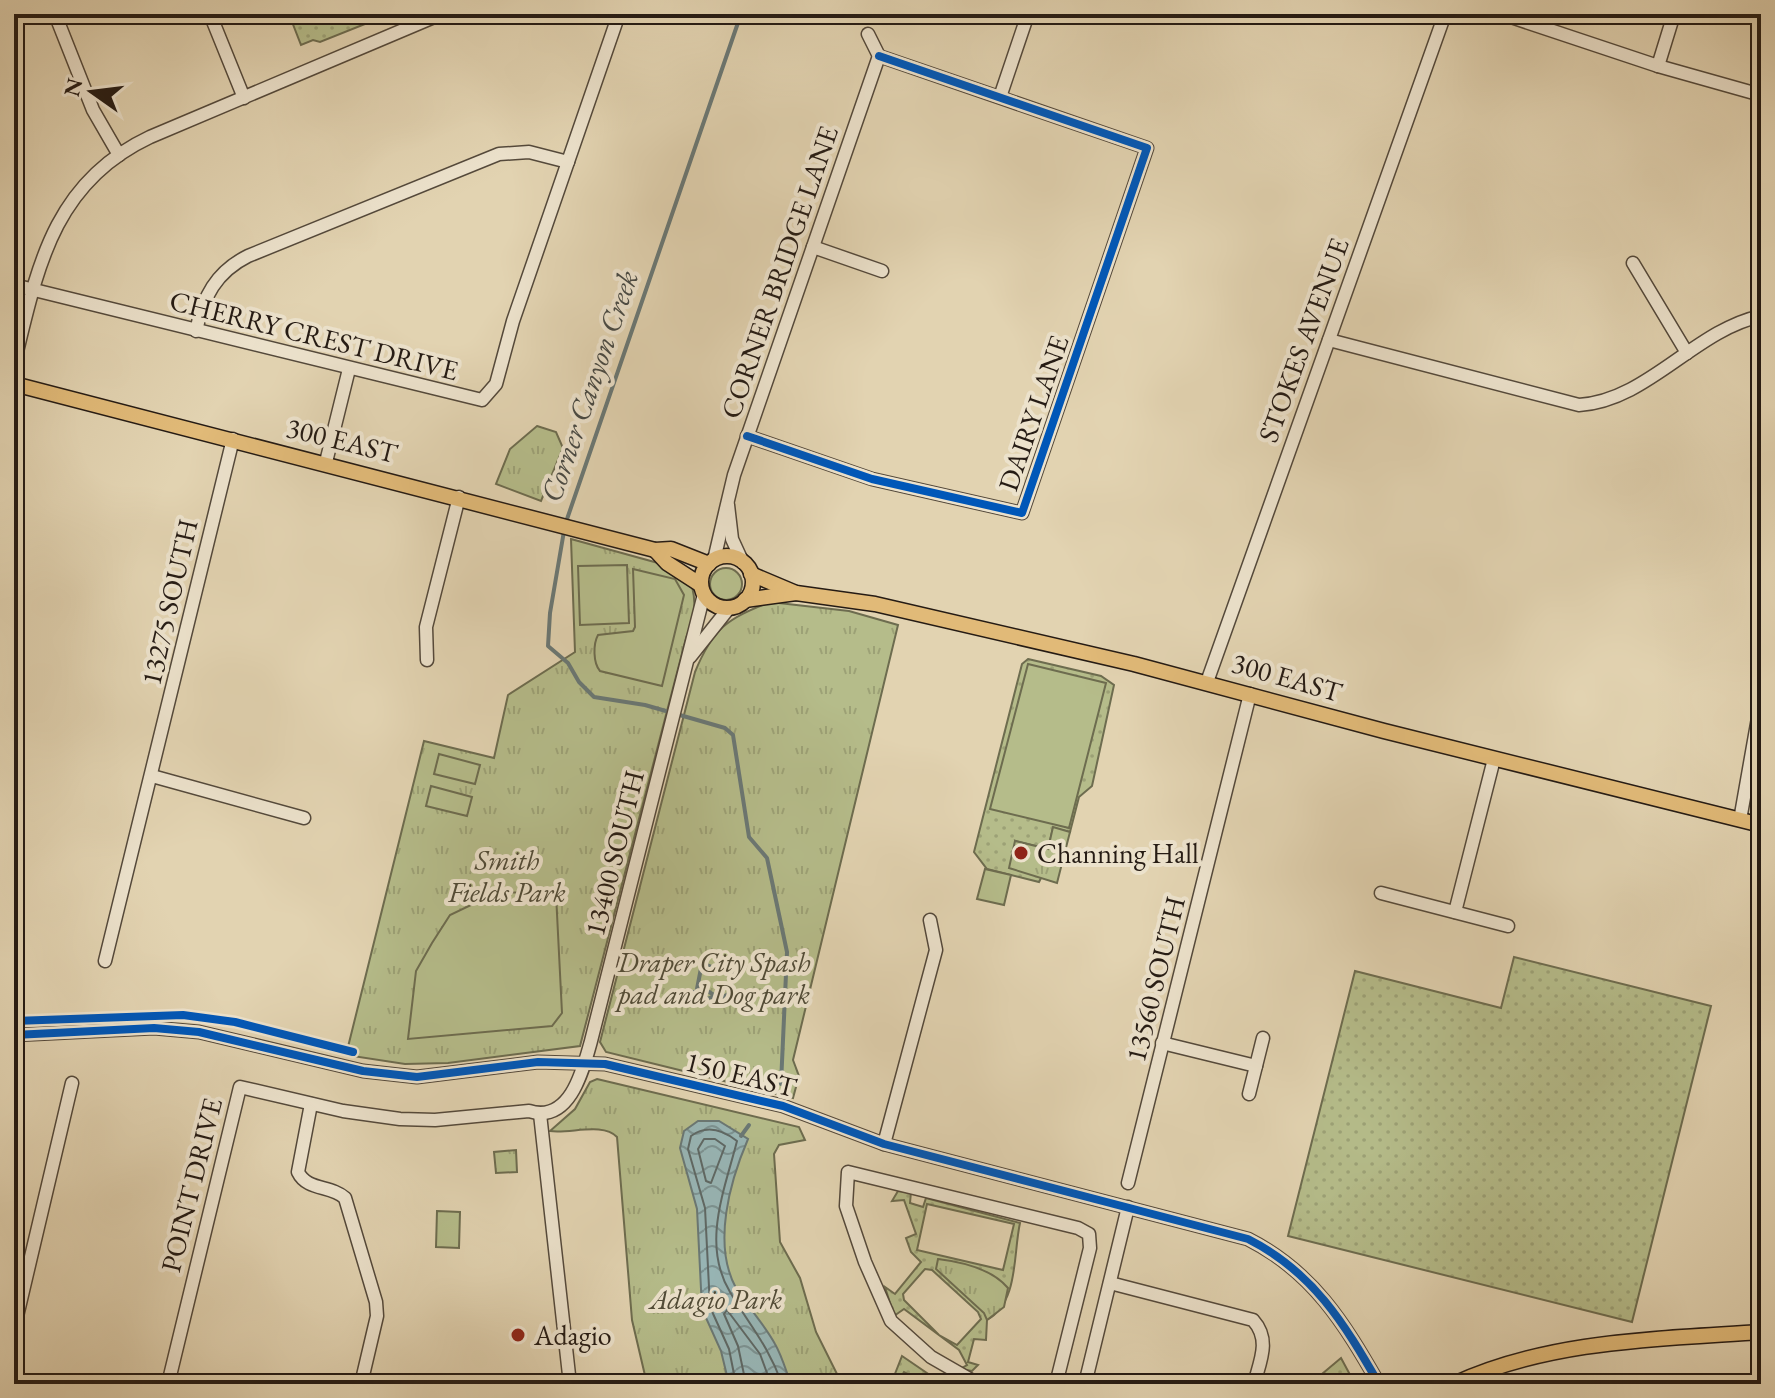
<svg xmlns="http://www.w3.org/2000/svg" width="1775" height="1398" font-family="'EB Garamond',serif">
	<defs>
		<pattern id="grass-dots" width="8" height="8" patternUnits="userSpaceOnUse" patternTransform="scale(2)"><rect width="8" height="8" fill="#b5bc8a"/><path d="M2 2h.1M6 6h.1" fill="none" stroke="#9ca176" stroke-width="1.8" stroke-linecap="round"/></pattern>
		<pattern id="park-tufts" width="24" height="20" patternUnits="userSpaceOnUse" patternTransform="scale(2)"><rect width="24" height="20" fill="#b5bc8a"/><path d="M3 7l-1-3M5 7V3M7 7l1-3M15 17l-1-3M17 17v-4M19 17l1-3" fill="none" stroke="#9ca176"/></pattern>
		<pattern id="water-waves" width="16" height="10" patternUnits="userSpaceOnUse" patternTransform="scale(2)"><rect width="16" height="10" fill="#98b6b6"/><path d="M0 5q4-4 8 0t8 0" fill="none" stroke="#7c9393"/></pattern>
	</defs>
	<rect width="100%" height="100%" fill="#e2d3b1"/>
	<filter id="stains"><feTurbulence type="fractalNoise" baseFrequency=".0025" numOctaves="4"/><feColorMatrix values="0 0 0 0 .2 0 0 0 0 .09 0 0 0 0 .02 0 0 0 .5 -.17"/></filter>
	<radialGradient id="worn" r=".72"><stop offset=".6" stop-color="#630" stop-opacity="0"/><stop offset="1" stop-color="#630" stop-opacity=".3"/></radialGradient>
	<g fill="url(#grass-dots)" stroke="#6d6c4f" stroke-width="2" fill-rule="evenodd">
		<polygon points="289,14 390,14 320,42 313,40 301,45"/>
		<polygon points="1028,659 1101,676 1114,685 1092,786 1079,797 1070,832 1053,828 1048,849 1016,841 1042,876 1039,882 987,869 974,852 1022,664"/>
		<polygon points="1514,957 1711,1006 1632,1322 1288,1236 1355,971 1501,1008"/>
		<path d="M898 1191 911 1192 910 1203 923 1207 926 1198 1020 1223C1013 1254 1019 1302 987 1320L986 1340 974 1339 968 1362 978 1365 972 1371 960 1369 967 1365 959 1350 904 1309 894 1316 885 1287 895 1294 921 1262 911 1252 906 1238 916 1234 904 1200 892 1201ZM927 1204 1014 1224 1003 1270 917 1250ZM925 1269 932 1270 978 1312 981 1319 957 1345 939 1335 904 1300 903 1294Z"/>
		<polygon points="902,1356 943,1384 927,1384 904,1372 897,1384 891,1384"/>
		<polygon points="1341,1358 1355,1384 1310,1384"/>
	</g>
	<g fill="url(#park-tufts)" stroke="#6d6c4f" stroke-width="2">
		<polygon points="537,426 556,432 563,448 541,501 496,484 510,449"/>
		<path d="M571 539 658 563 692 586C697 607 694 619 686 638L580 1046 448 1063 405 1064 346 1055 424 741 494 758 508 695 575 652Z"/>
		<path d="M770 602 849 611 898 625 793 1060 799 1076 793 1098 606 1052 600 1042 695 672C713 628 727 619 770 602Z"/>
		<polygon points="1053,827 1070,832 1057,883 1009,868 1015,841 1048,849"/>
		<path d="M597 1079 799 1127 805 1140 779 1145 774 1154 780 1242 800 1278 816 1332 842 1384H647L632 1320 617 1137C603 1122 570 1134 550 1131L575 1109 590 1082Z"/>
		<polygon points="516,1150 517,1172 496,1173 494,1152"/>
		<path d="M938 1259C963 1262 992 1269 1008 1288L1004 1307 987 1320 984 1313 936 1269Z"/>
	</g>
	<g fill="#b5bc8a" stroke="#6d6c4f" stroke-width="2">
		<polygon points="627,565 629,623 580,625 578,566"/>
		<circle cx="726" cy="584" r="16"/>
		<path d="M633 569 675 579 684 595 662 686 600 671C593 663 593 644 598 635L633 631 635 627Z"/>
		<polygon points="1028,664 1106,683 1069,828 990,809"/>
		<polygon points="439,754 480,765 475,784 434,774"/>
		<polygon points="431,786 472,797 467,816 426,806"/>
		<polygon points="985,869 1011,875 1004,905 977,899"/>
		<polygon points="498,892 556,894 562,1013 552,1026 408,1039 416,971 432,943 450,915"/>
		<polygon points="437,1211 460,1212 459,1248 436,1247"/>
	</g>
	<path fill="url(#water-waves)" stroke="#6a7875" stroke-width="2" d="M698 1121H719L748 1139C730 1181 712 1244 736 1288 748 1307 764 1324 775 1344 782 1356 786 1371 791 1384H729L721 1351 702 1309 697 1209 680 1148 684 1131Z"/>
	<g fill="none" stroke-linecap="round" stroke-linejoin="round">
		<g stroke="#5e6865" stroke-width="2">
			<polygon points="704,1139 715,1139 725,1146 711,1183 706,1181 698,1149"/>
			<path d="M736 1384 729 1349 710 1307 705 1208 688 1149 691 1136C707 1124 723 1130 737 1141 725 1189 701 1244 730 1292 750 1326 768 1345 782 1384"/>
			<polyline points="746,1384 738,1346 724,1314 727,1310 760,1354 771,1384"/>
		</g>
		<g stroke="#6a7875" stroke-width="4">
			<polyline points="566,522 741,14"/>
			<polyline points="564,531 550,613 548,646 568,663 579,682 594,697 645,705 725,728 733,735 749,837 767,858 787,952 781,1084"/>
			<polyline points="701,967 717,969"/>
			<polyline points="697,989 702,963 717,969 728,968"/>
			<polyline points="694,992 707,999 712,997"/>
			<polyline points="693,993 703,988 720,999 730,993 733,973"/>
			<polyline points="741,1136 749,1125"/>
		</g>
		<g stroke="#54493b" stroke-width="15">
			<g id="minor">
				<polyline points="55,14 93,110 119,155"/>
				<polyline points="210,14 244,98"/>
				<polyline points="1502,14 1658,66 1761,95"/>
				<polyline points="1658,66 1674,14"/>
				<polyline points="1000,97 1028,14"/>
				<polyline points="813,247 882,271"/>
				<polyline points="1633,263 1687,353"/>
				<polyline points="14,285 482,400 496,384 513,321 619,14"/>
				<path d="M196 331C203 297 216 272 248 256L499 154 529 152 568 162"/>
				<path d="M1329 340 1579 405C1647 401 1695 330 1761 316"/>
				<path d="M14 364C37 270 52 183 150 137L441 14"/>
				<polyline points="747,436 872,479 1022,513 1147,148 879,56"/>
				<polyline points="326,462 349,369"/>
				<polyline points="728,505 732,539 743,563"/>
				<path d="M714 560C721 530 727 504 734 475L879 56 868 34"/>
				<polyline points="690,657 729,608"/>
				<polyline points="427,660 426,627 459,497"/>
				<polyline points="1207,682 1445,14"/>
				<polyline points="152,776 304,818"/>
				<polyline points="1740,820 1761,701"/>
				<polyline points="1381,893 1508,926"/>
				<polyline points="1455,912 1494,759"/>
				<polyline points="105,961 233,439"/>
				<path d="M14 1035 154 1028 199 1032 363 1071 417 1077 538 1062 605 1064 783 1106 884 1144 1248 1239C1313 1272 1344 1323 1379 1384"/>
				<polyline points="1162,1043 1256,1066"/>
				<polyline points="1249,1094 1263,1038"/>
				<path d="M311 1104 298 1172C307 1191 331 1185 345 1198L376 1302 377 1316 361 1384"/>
				<polyline points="540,1114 570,1384"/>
				<polyline points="884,1144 936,950 930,920"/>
				<polyline points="1128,1183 1250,694"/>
				<path d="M1110 1283 1253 1320C1271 1340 1260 1361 1254 1384"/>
				<polyline points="14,1329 72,1083"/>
				<polyline points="1086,1379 1107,1384"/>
				<path d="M168 1384 240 1087 343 1111 400 1119 435 1120 529 1111C570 1124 583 1070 591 1041L704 594"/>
				<polyline points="978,1384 931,1357 891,1321 865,1262 846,1206 848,1172 1078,1228 1089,1234 1090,1248 1056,1384"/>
				<polyline points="1085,1384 1128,1207"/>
			</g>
		</g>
		<g stroke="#251b14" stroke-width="17">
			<g id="major">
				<polyline points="14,384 655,550 671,549 709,564"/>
				<polyline points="655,550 667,563 701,585"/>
				<circle cx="727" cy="582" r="26"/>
				<polyline points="751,574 796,593 875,604 1134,664 1384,731 1761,825"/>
				<polyline points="745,600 796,593"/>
				<path d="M1454 1384C1549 1340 1658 1339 1761 1332"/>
			</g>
		</g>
		<use href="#minor" stroke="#ece2cc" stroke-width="12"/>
		<use href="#major" stroke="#e1ba78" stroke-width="14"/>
		<g stroke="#ece2cc" stroke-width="13">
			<g id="cycleway">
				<polyline points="747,436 872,479 1022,513 1147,148 879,56"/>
				<polyline points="14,1021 183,1015 235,1022 353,1052"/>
				<path d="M14 1035 154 1028 199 1032 363 1071 417 1077 538 1062 605 1064 783 1106 884 1144 1248 1239C1313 1272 1344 1323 1379 1384"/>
			</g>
		</g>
		<use href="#cycleway" stroke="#0057b8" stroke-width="8"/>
	</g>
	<g fill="#8f2418" stroke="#ece2cc" stroke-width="3">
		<circle cx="1021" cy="853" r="8"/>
		<circle cx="518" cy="1335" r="8"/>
	</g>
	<g text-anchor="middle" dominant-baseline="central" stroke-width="8" stroke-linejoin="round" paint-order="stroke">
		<g font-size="28" fill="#251b14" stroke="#ece2cc">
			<text transform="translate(779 272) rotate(-71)">CORNER BRIDGE LANE</text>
			<text transform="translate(314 335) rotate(14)">CHERRY CREST DRIVE</text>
			<text transform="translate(1303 340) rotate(-70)">STOKES AVENUE</text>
			<text transform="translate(1033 413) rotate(-71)">DAIRY LANE</text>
			<text transform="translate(342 440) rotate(14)">300 EAST</text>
			<text transform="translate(169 602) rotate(-77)">13275 SOUTH</text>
			<text transform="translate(1287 677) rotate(16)">300 EAST</text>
			<text transform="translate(614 853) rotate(-76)">13400 SOUTH</text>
			<text transform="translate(1155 979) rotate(-76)">13560 SOUTH</text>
			<text transform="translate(741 1074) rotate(14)">150 EAST</text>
			<text transform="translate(191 1185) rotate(-76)">POINT DRIVE</text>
		</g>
		<g font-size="28" fill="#251b14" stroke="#ece2cc" text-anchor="start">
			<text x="1037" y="853">Channing Hall</text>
			<text x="534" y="1335">Adagio</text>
		</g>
		<g font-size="28" font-style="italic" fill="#504b37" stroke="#ece2cc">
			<text x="507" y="860">Smith<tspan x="507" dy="32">Fields Park</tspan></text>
			<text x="714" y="962">Draper City Spash<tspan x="714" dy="32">pad and Dog park</tspan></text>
			<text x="716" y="1299">Adagio Park</text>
		</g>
		<g font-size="30" font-style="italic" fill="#484a45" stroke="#ece2cc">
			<text transform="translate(589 386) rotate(-71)">Corner Canyon Creek</text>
		</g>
	</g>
	<rect width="1775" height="1398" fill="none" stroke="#e2d3b1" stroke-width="48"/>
	<rect x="16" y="16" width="1743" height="1366" fill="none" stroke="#251b14" stroke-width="4"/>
	<rect x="24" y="24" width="1727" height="1350" fill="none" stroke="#251b14" stroke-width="2"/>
	<g transform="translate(92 92) rotate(284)" stroke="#ece2cc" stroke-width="6" paint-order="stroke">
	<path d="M0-6L14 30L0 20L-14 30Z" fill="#251b14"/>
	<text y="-12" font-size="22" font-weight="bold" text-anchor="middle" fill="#251b14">N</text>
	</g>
	<rect width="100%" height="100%" filter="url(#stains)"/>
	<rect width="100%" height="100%" fill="url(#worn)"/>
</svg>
